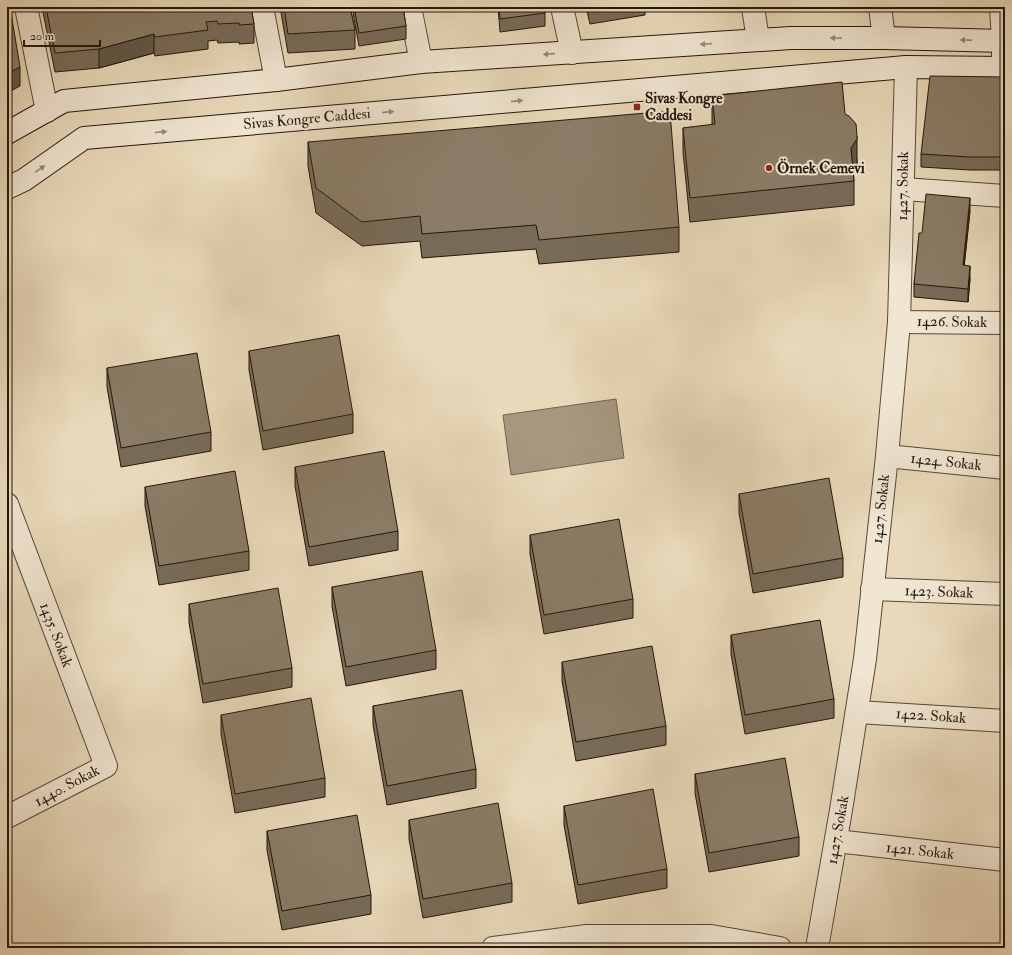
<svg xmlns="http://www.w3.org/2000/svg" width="1012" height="955" font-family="'IM FELL Double Pica',serif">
	<rect width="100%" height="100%" fill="#e9d9ba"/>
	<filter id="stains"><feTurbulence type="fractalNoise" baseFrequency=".005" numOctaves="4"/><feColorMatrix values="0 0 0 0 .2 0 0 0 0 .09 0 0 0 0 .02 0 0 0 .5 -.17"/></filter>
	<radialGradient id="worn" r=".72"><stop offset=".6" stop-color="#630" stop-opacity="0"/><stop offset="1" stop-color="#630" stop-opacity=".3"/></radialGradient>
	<polygon fill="#a6977f" stroke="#726451" points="616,399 624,458 511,475 503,415"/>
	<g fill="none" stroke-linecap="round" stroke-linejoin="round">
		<g stroke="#544838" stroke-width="24">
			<g id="minor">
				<polyline points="26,7 47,111"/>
				<polyline points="262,7 276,80"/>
				<polyline points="410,7 421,62"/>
				<polyline points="562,7 572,53"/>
				<polyline points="753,7 758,40"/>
				<polyline points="880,7 884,38"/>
				<polyline points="1001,7 1003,41 1003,68"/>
				<polyline points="903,189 1005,196"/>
				<polyline points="899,322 1005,323"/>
				<polyline points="887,456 1005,468"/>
				<polyline points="7,504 106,766 7,817"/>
				<polyline points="872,589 1005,594"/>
				<polyline points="857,712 1005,721"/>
				<polyline points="836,841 1005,860"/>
				<polyline points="493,948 587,936 711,936 780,948"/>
				<polyline points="817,948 841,810 865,659 887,456 899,322 906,67"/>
			</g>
		</g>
		<g stroke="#23170c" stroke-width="24">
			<g id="secondary">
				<polyline points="7,133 64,101 276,80 421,62 791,38 884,38 1005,41"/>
				<polyline points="7,188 24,180 84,138 906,67 1005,68"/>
			</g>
		</g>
		<use href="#minor" stroke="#f1e6d2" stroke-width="22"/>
		<use href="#secondary" stroke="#f1e6d2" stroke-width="22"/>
	</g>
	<g fill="#776b58" stroke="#23170c">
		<polygon points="42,7 251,7 254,24 254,43 239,44 239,42 218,43 217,40 208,41 208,49 155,56 154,53 99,68 55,72"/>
		<polygon points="280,7 350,7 355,30 355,49 288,53"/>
		<polygon points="352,7 403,7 406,26 406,39 359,46"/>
		<polygon points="498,7 545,7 545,26 500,32"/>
		<polygon points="586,7 645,7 645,15 590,24"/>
		<polygon points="1005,76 1005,170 970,170 921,167 921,154 1005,77"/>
		<polygon points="712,96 845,114 857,160 857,164 853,169 854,181 854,205 690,222 683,152 683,128 712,125"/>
		<polygon points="308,142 679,227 679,252 539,264 536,249 422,258 420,241 362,246 316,213 308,166"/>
		<polygon points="1005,190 1005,299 1004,209"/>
		<polygon points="970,211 964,265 970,279 968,302 914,297 914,284 922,233"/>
		<polygon points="249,351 353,414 353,433 263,450 249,370"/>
		<polygon points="107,368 211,432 211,451 121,467 107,387"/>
		<polygon points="295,467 398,531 398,550 309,566 295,486"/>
		<polygon points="145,487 249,551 249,570 159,585 145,506"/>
		<polygon points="739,494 843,558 843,577 753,593 739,513"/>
		<polygon points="530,535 633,599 633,618 544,634 530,554"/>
		<polygon points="332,587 436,650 436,669 346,686 332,606"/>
		<polygon points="189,604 292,668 292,687 203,703 189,623"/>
		<polygon points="731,635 834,699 834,718 745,734 731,654"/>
		<polygon points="562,662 666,726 666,745 576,761 562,681"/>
		<polygon points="373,706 476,769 476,788 387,805 373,725"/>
		<polygon points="221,715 325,778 325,797 235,813 221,734"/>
		<polygon points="695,774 799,837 799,856 709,872 695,793"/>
		<polygon points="564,806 667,869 667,888 578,904 564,825"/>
		<polygon points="409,820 512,883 512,902 423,918 409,839"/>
		<polygon points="267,831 371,895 371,914 282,930 267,850"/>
	</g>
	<g fill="#615747" stroke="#23170c">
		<polygon points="154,34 154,53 99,68 99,49"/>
		<polygon points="20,67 20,86 7,93 7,74"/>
		<polygon points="857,136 857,164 851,172 851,148"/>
		<polygon points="970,198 970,211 963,278 963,265"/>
		<polygon points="970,266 970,279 968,302 968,289"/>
	</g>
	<g fill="#8a7c66" stroke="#23170c">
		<polygon points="7,7 10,7 20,67 7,74"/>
		<polygon points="46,7 251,7 254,24 239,25 239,23 218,24 217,21 206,22 208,30 155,37 154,34 99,49 55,53"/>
		<polygon points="284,7 350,7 355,30 288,34"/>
		<polygon points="354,7 403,7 406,26 359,33"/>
		<polygon points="499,7 545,7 545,13 500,19"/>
		<polygon points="930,76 1005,77 1004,157 970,157 921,154"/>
		<polygon points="1005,76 1005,151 1004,151"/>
		<polygon points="842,82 845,114 849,116 856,124 857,136 857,139 851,148 854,181 690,198 683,128 715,124 712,96"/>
		<polygon points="670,111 679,227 539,240 536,225 422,234 420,216 362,222 316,188 308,142"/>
		<polygon points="1004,190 1005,190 1005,280"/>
		<polygon points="926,194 970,198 963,265 970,266 968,289 914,284 919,233 922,233"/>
		<polygon points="339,335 353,414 263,431 249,351"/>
		<polygon points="197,353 211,432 121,448 107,368"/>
		<polygon points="384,451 398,531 309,547 295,467"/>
		<polygon points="235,471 249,551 159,566 145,487"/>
		<polygon points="829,478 843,558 753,574 739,494"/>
		<polygon points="619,519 633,599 544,615 530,535"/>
		<polygon points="422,571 436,650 346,667 332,587"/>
		<polygon points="278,588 292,668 203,684 189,604"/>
		<polygon points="820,620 834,699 745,715 731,635"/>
		<polygon points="652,646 666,726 576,742 562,662"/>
		<polygon points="462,690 476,769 387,786 373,706"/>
		<polygon points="311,698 325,778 235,794 221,715"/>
		<polygon points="785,758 799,837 709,853 695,774"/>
		<polygon points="653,789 667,869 578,885 564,806"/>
		<polygon points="498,803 512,883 423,899 409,820"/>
		<polygon points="357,815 371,895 282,911 267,831"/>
	</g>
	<defs><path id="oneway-solid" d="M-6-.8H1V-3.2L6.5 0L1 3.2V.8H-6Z"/></defs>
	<g fill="#948979">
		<use href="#oneway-solid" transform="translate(836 38) rotate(-180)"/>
		<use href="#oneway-solid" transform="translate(966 40) rotate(-179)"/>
		<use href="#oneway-solid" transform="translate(706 44) rotate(176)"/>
		<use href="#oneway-solid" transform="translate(549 54) rotate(176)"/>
		<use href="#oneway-solid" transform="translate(517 101) rotate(-5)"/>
		<use href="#oneway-solid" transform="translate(388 112) rotate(-5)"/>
		<use href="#oneway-solid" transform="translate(161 132) rotate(-5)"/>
		<use href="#oneway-solid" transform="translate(40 169) rotate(-35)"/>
	</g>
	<g fill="#8f2418" stroke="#f1e6d2" stroke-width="1.5">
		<rect x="633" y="103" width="8" height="8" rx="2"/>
		<circle cx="769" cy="168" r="4"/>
	</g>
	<g text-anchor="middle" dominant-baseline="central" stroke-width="4" stroke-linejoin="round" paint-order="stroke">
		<g font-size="15" font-weight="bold" fill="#23170c" stroke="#f1e6d2" text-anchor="start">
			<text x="645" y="98">Sivas Kongre<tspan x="645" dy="17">Caddesi</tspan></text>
			<text x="777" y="168">Örnek Cemevi</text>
		</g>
		<g font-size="15" fill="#23170c" stroke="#f1e6d2">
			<text transform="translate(307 119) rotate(-5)">Sivas Kongre Caddesi</text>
			<text transform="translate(903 186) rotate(-89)">1427. Sokak</text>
			<text transform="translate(952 322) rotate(1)">1426. Sokak</text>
			<text transform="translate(946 462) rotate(6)">1424. Sokak</text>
			<text transform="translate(881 509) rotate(-84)">1427. Sokak</text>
			<text transform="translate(939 592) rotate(2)">1423. Sokak</text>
			<text transform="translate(56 635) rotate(69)">1435. Sokak</text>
			<text transform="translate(931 716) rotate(4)">1422. Sokak</text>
			<text transform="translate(67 786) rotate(-28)">1440. Sokak</text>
			<text transform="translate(838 830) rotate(-80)">1427. Sokak</text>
			<text transform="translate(920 851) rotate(6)">1421. Sokak</text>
		</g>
	</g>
	<rect width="1012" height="955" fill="none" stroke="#e9d9ba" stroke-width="24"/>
	<rect x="8" y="8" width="996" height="939" fill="none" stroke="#23170c" stroke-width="2"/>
	<rect x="12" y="12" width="988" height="931" fill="none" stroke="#23170c"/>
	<path d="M24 40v6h76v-6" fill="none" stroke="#23170c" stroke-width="2"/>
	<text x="30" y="40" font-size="12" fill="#23170c" stroke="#f1e6d2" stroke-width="3" paint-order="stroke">20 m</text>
	<rect width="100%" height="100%" filter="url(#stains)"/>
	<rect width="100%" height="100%" fill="url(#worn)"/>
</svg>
